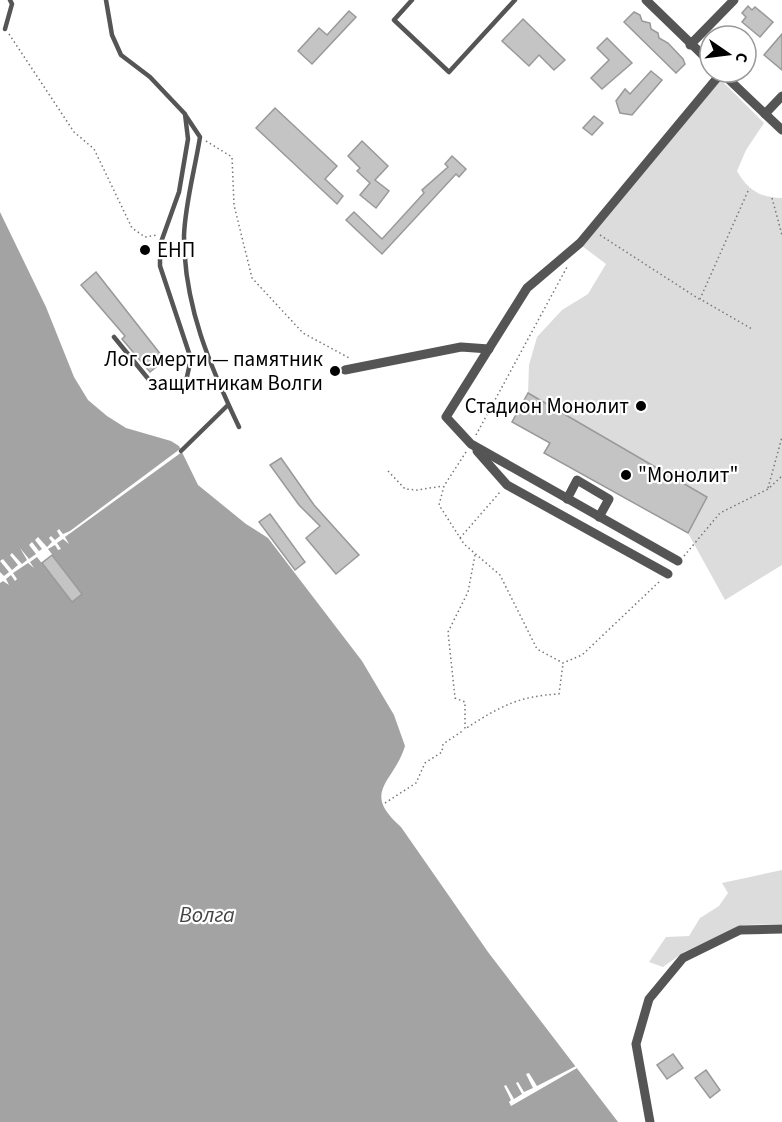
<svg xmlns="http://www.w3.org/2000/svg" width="782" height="1122" font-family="'Source Sans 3',sans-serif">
	<rect width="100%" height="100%" fill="#fff"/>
	<g fill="#dcdcdc">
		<path d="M721 80 764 123 746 150 737 171C749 191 759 197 782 198V565L725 600 688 533 550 443 512 422 528 393 529 365 537 337 562 310 588 294 606 264 582 246Z"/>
		<polygon points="782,870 782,924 743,925 684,952 663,967 649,962 666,937 689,936 700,918 719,906 728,893 722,883"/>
	</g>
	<path fill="#a3a3a3" d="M0 212 46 307 74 377 88 400 107 416 126 428 171 441 179 446 198 485 246 524 268 538 362 661 394 715 405 746C394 783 360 791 401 827L488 952 618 1122H0Z"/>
	<g fill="#fff">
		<polygon points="180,449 182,452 65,537 69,544 63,539 57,543 61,549 58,550 55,545 48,549 82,594 72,602 37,557 30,562 34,568 28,563 13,573 17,579 15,581 11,575 6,579 9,585 3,581 0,583 0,572 4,576 9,572 0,561 3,559 12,570 18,565 10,555 12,553 22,564 27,560 20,548 29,559 36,554 29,545 32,542 39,551 42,549 35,540 38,537 47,547 52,542 49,538 51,536 55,540 60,536 57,531 59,529 63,534 70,531"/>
		<polygon points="576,1066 577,1068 511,1106 509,1102 511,1100 504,1086 506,1085 514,1099 522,1094 516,1083 518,1082 524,1092 533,1088 526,1074 529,1073 537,1086"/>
	</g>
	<g fill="#c4c4c4" stroke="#999" stroke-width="1.5">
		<polygon points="748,6 752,10 755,7 773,22 760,37 742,22 746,17 742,13"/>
		<polygon points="349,11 356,17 312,64 298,51 319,28 327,35"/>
		<polygon points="634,12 640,15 642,21 650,23 651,29 658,33 659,38 668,43 683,59 685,64 676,73 624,22"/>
		<polygon points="523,19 565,60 554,70 539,55 529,66 502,41"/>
		<polygon points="782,34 782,70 764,55"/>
		<polygon points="607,38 632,63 602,89 591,78 609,60 597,48"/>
		<polygon points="651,71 662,80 632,115 620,113 616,101 625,89 630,94"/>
		<polygon points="275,108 337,166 325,179 343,196 337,204 256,128"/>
		<polygon points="594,116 603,123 592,135 583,128"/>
		<polygon points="362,141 388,166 375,180 389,191 376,208 360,195 370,183 357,171 360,168 348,156"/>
		<polygon points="452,156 466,169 459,177 456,174 382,254 346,220 354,212 382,239 424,193 422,190 448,167 445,164"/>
		<polygon points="96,272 165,360 150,372 122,339 125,336 81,285"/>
		<polygon points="528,393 707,497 688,533 544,453 550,443 512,422"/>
		<polygon points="281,458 314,505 359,555 336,574 306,538 320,526 299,505 270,465"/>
		<polygon points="270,514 305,562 295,570 259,522"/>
		<polygon points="52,555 82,594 72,602 42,563"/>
		<polygon points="673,1054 683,1068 667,1079 657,1065"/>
		<polygon points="706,1070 720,1090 710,1098 695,1078"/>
	</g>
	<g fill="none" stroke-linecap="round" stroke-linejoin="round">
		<g stroke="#777" stroke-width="1.5" stroke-dasharray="1.5 3" stroke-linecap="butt">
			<polyline points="9,34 74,132 94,149 132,228 145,237 157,235"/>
			<polyline points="206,141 232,157 234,205 252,278 303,333 351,359"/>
			<polyline points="748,191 700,299 752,329"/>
			<polyline points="772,198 782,235"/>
			<polyline points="600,235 699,299"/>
			<polyline points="476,435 567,267"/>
			<polyline points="466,452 444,486 439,505 464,544 500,575 537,649 563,663 582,655 660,581"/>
			<polyline points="388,471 405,489 417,490 443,486"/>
			<polyline points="768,488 782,437"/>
			<polyline points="460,538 500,492"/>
			<path d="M475 555 468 592 448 632 455 698 465 702V729C499 707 518 696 559 694L563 664"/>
			<polyline points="684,556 720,513 768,489 782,476"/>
			<polyline points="385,803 416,783 425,763 442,752 443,744 464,730"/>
		</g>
		<g stroke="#555" stroke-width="4.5">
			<polyline points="106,0 112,35 121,55 150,77 185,114 188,139 179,192 160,245 160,266 191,359 186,381 163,389 150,381 114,337"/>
			<polyline points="412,0 394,20 449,72 515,0"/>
			<polyline points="5,29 12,4 10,0"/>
			<path d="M186 116 200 137C195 169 185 204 184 236 184 306 210 366 239 427"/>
			<polyline points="181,451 228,405"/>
		</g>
		<g stroke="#555" stroke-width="9">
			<polyline points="646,0 710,62"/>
			<polyline points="690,45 734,0"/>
			<polyline points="721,72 782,130"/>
			<polyline points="765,114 782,96"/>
			<polyline points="345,370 461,347 489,349"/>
			<polyline points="477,451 507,485 668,574"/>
			<polyline points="567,499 577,480 609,499 599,517"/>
			<polyline points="678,561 471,444 446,417 527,288 580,243 722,72"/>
			<polyline points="650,1122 636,1044 649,999 683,958 740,930 782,929"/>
		</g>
	</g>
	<g fill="#000" stroke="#fff" stroke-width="2">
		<circle cx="145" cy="250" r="6"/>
		<circle cx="335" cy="371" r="6"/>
		<circle cx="641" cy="406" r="6"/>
		<circle cx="626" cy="475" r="6"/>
	</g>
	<g text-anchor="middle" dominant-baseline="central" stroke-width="4.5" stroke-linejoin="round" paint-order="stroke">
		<g font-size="21" fill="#000" stroke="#fff" text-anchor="start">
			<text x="157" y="250">ЕНП</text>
			<text x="323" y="359" text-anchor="end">Лог смерти — памятник<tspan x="323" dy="24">защитникам Волги</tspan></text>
			<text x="629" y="406" text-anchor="end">Стадион Монолит</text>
			<text x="638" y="475">"Монолит"</text>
		</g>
		<g font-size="22" font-style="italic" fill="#444" stroke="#fff">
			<text x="207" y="915">Волга</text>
		</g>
	</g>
	<g transform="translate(728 54) rotate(104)"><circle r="28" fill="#ffffff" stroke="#999999" stroke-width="1.5"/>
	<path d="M0-4.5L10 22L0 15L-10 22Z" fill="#000000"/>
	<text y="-9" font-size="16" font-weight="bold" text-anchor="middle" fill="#000000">С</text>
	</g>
</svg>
